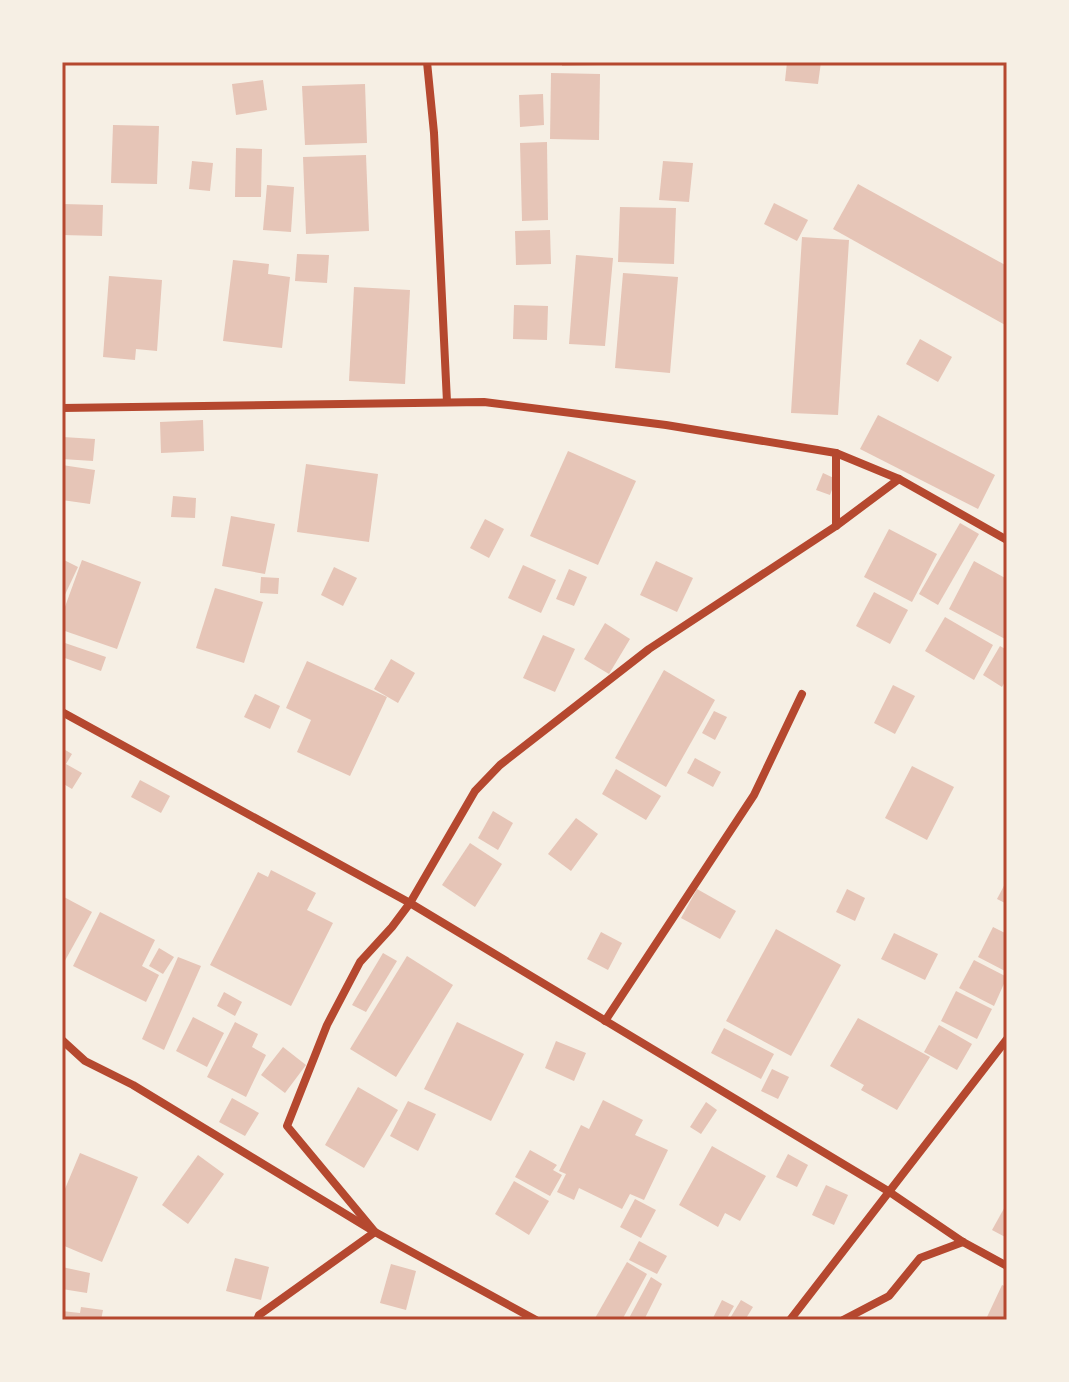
<svg xmlns="http://www.w3.org/2000/svg" width="1069" height="1382" font-family="Spectral,serif">
	<rect width="100%" height="100%" fill="#f6efe4"/>
	<g fill="#e6c5b7">
		<polygon points="562,62 601,62 601,65 562,66"/>
		<polygon points="787,62 821,62 818,84 785,81"/>
		<polygon points="551,73 600,74 599,140 550,139"/>
		<polygon points="263,80 267,110 236,115 232,84"/>
		<polygon points="365,84 367,143 305,145 302,86"/>
		<polygon points="543,94 544,125 520,127 519,95"/>
		<polygon points="113,125 159,126 157,184 111,183"/>
		<polygon points="547,142 548,220 522,221 520,143"/>
		<polygon points="236,148 262,149 261,197 235,197"/>
		<polygon points="366,155 369,231 306,234 303,157"/>
		<polygon points="192,161 213,163 210,191 189,189"/>
		<polygon points="663,161 693,163 689,202 659,200"/>
		<polygon points="858,184 1007,266 1007,326 833,229"/>
		<polygon points="267,185 294,187 291,232 263,230"/>
		<polygon points="774,203 808,220 797,241 764,224"/>
		<polygon points="62,204 103,205 102,236 62,235"/>
		<polygon points="620,207 676,208 674,264 618,262"/>
		<polygon points="550,230 551,264 516,265 515,231"/>
		<polygon points="802,237 849,240 838,415 791,413"/>
		<polygon points="297,254 329,255 327,283 295,281"/>
		<polygon points="576,255 613,258 605,346 569,344"/>
		<polygon points="233,260 269,264 268,274 290,277 282,348 223,341"/>
		<polygon points="623,273 678,277 670,373 615,368"/>
		<polygon points="109,276 162,280 157,351 136,349 135,360 103,357"/>
		<polygon points="354,287 410,290 405,384 349,381"/>
		<polygon points="514,305 548,306 547,340 513,339"/>
		<polygon points="920,339 952,357 938,382 906,364"/>
		<polygon points="878,415 995,475 978,509 860,449"/>
		<polygon points="203,420 204,451 161,453 160,422"/>
		<polygon points="63,437 95,439 93,461 62,459"/>
		<polygon points="568,451 636,481 598,565 530,536"/>
		<polygon points="306,464 378,474 369,542 297,532"/>
		<polygon points="62,465 95,470 90,504 62,500"/>
		<polygon points="823,473 836,479 830,495 816,490"/>
		<polygon points="173,496 196,498 195,518 171,517"/>
		<polygon points="231,516 275,524 265,574 222,566"/>
		<polygon points="485,519 504,529 489,558 470,548"/>
		<polygon points="960,523 979,534 938,605 919,594"/>
		<polygon points="889,529 937,554 912,602 864,577"/>
		<polygon points="62,559 78,567 62,601"/>
		<polygon points="82,560 141,582 117,649 62,630 62,615"/>
		<polygon points="656,561 693,578 677,612 640,595"/>
		<polygon points="974,561 1007,579 1007,640 949,609"/>
		<polygon points="523,565 556,580 541,613 508,598"/>
		<polygon points="334,567 357,578 343,606 321,595"/>
		<polygon points="569,569 587,577 574,606 556,599"/>
		<polygon points="261,577 279,578 278,594 260,593"/>
		<polygon points="215,588 263,602 244,663 196,648"/>
		<polygon points="874,592 908,610 890,644 856,626"/>
		<polygon points="945,617 993,645 974,680 925,651"/>
		<polygon points="605,623 630,639 609,674 584,659"/>
		<polygon points="543,635 575,649 555,692 523,678"/>
		<polygon points="65,643 106,657 101,671 62,657"/>
		<polygon points="1000,646 1007,650 1007,678 1002,687 983,675"/>
		<polygon points="391,659 415,673 398,703 374,689"/>
		<polygon points="307,661 387,697 350,776 297,752 311,720 286,708"/>
		<polygon points="664,670 715,700 666,787 615,758"/>
		<polygon points="893,685 915,696 895,734 874,723"/>
		<polygon points="255,694 280,706 270,729 244,717"/>
		<polygon points="714,711 727,717 715,740 702,733"/>
		<polygon points="62,748 72,754 66,764 82,773 72,789 62,783"/>
		<polygon points="695,758 721,772 713,787 687,773"/>
		<polygon points="912,766 954,787 927,840 885,818"/>
		<polygon points="616,769 661,796 646,820 602,794"/>
		<polygon points="140,780 170,796 161,813 131,797"/>
		<polygon points="493,811 513,823 498,850 478,838"/>
		<polygon points="576,818 598,834 571,871 548,854"/>
		<polygon points="470,843 502,864 475,907 442,885"/>
		<polygon points="271,870 316,893 307,910 333,923 291,1006 210,965 258,872 268,877"/>
		<polygon points="1007,880 1007,904 997,899"/>
		<polygon points="697,889 736,911 720,939 681,918"/>
		<polygon points="847,889 865,898 855,921 836,912"/>
		<polygon points="64,897 92,912 62,966 62,900"/>
		<polygon points="100,912 155,940 142,966 159,975 146,1002 73,966"/>
		<polygon points="993,927 1007,934 1007,972 978,957"/>
		<polygon points="776,929 841,965 791,1056 726,1021"/>
		<polygon points="601,932 622,943 608,970 587,959"/>
		<polygon points="894,933 938,954 925,980 881,959"/>
		<polygon points="159,948 174,957 163,974 149,966"/>
		<polygon points="383,953 397,961 366,1012 352,1005"/>
		<polygon points="407,956 453,985 396,1077 350,1049"/>
		<polygon points="178,957 201,966 164,1050 142,1039"/>
		<polygon points="974,960 1007,977 994,1006 959,988"/>
		<polygon points="956,991 992,1009 977,1039 941,1021"/>
		<polygon points="224,992 242,1002 235,1016 217,1006"/>
		<polygon points="193,1017 224,1033 207,1067 176,1051"/>
		<polygon points="858,1018 930,1057 897,1110 861,1090 864,1085 830,1066"/>
		<polygon points="235,1022 258,1034 252,1047 266,1055 246,1097 207,1077"/>
		<polygon points="457,1022 524,1054 491,1121 424,1089"/>
		<polygon points="939,1025 972,1044 957,1070 924,1052"/>
		<polygon points="724,1028 774,1054 761,1079 711,1053"/>
		<polygon points="556,1041 586,1053 574,1081 545,1068"/>
		<polygon points="283,1047 306,1065 285,1093 261,1075"/>
		<polygon points="772,1069 789,1077 778,1099 761,1091"/>
		<polygon points="358,1087 398,1110 364,1168 325,1145"/>
		<polygon points="232,1098 259,1113 245,1136 219,1122"/>
		<polygon points="603,1100 643,1120 635,1135 668,1150 644,1200 630,1194 622,1209 579,1188 574,1200 557,1192 566,1174 559,1171 581,1125 589,1129"/>
		<polygon points="408,1101 436,1114 418,1151 390,1136"/>
		<polygon points="706,1102 717,1110 701,1134 690,1127"/>
		<polygon points="712,1146 766,1176 740,1221 725,1213 718,1227 679,1205"/>
		<polygon points="530,1150 557,1165 553,1170 562,1175 550,1196 515,1177"/>
		<polygon points="80,1153 138,1177 102,1262 62,1245 62,1196"/>
		<polygon points="788,1154 808,1165 797,1187 776,1177"/>
		<polygon points="198,1155 224,1174 188,1224 162,1205"/>
		<polygon points="514,1181 549,1201 529,1235 495,1214"/>
		<polygon points="826,1185 848,1195 834,1225 812,1215"/>
		<polygon points="635,1199 656,1210 641,1238 620,1227"/>
		<polygon points="1007,1203 1007,1238 992,1230"/>
		<polygon points="639,1241 667,1256 657,1274 629,1260"/>
		<polygon points="235,1258 269,1267 261,1300 226,1291"/>
		<polygon points="627,1262 647,1274 622,1320 594,1320"/>
		<polygon points="391,1264 416,1271 406,1310 380,1303"/>
		<polygon points="62,1267 90,1273 87,1293 62,1289"/>
		<polygon points="651,1277 662,1284 644,1320 628,1320"/>
		<polygon points="1002,1285 1007,1287 1007,1320 992,1320 987,1317"/>
		<polygon points="722,1300 734,1306 726,1320 712,1320"/>
		<polygon points="741,1300 753,1307 745,1320 729,1320"/>
		<polygon points="81,1307 103,1310 101,1320 62,1320 62,1311 80,1313"/>
	</g>
	<g fill="none" stroke-linecap="round" stroke-linejoin="round">
		<g stroke="#b5482f" stroke-width="8">
			<polyline points="427,62 434,133 447,402"/>
			<polyline points="62,408 484,402 666,425 836,453 899,479 1007,540"/>
			<polyline points="836,453 836,526"/>
			<polyline points="62,712 410,903 888,1191 963,1242 1007,1266"/>
			<polyline points="605,1021 754,795 802,694"/>
			<polyline points="62,1040 85,1061 133,1085 375,1232 259,1315 257,1320"/>
			<polyline points="536,1320 375,1232 287,1126 327,1025 360,962 392,927 410,903 475,791 500,765 649,649 836,526 899,479"/>
			<polyline points="790,1320 1007,1039"/>
			<polyline points="843,1320 889,1296 920,1258 963,1242"/>
		</g>
	</g>
	<rect width="1069" height="1382" fill="none" stroke="#f6efe4" stroke-width="128"/>
	<rect x="64" y="64" width="941" height="1254" fill="none" stroke="#b5482f" stroke-width="3"/>
</svg>
